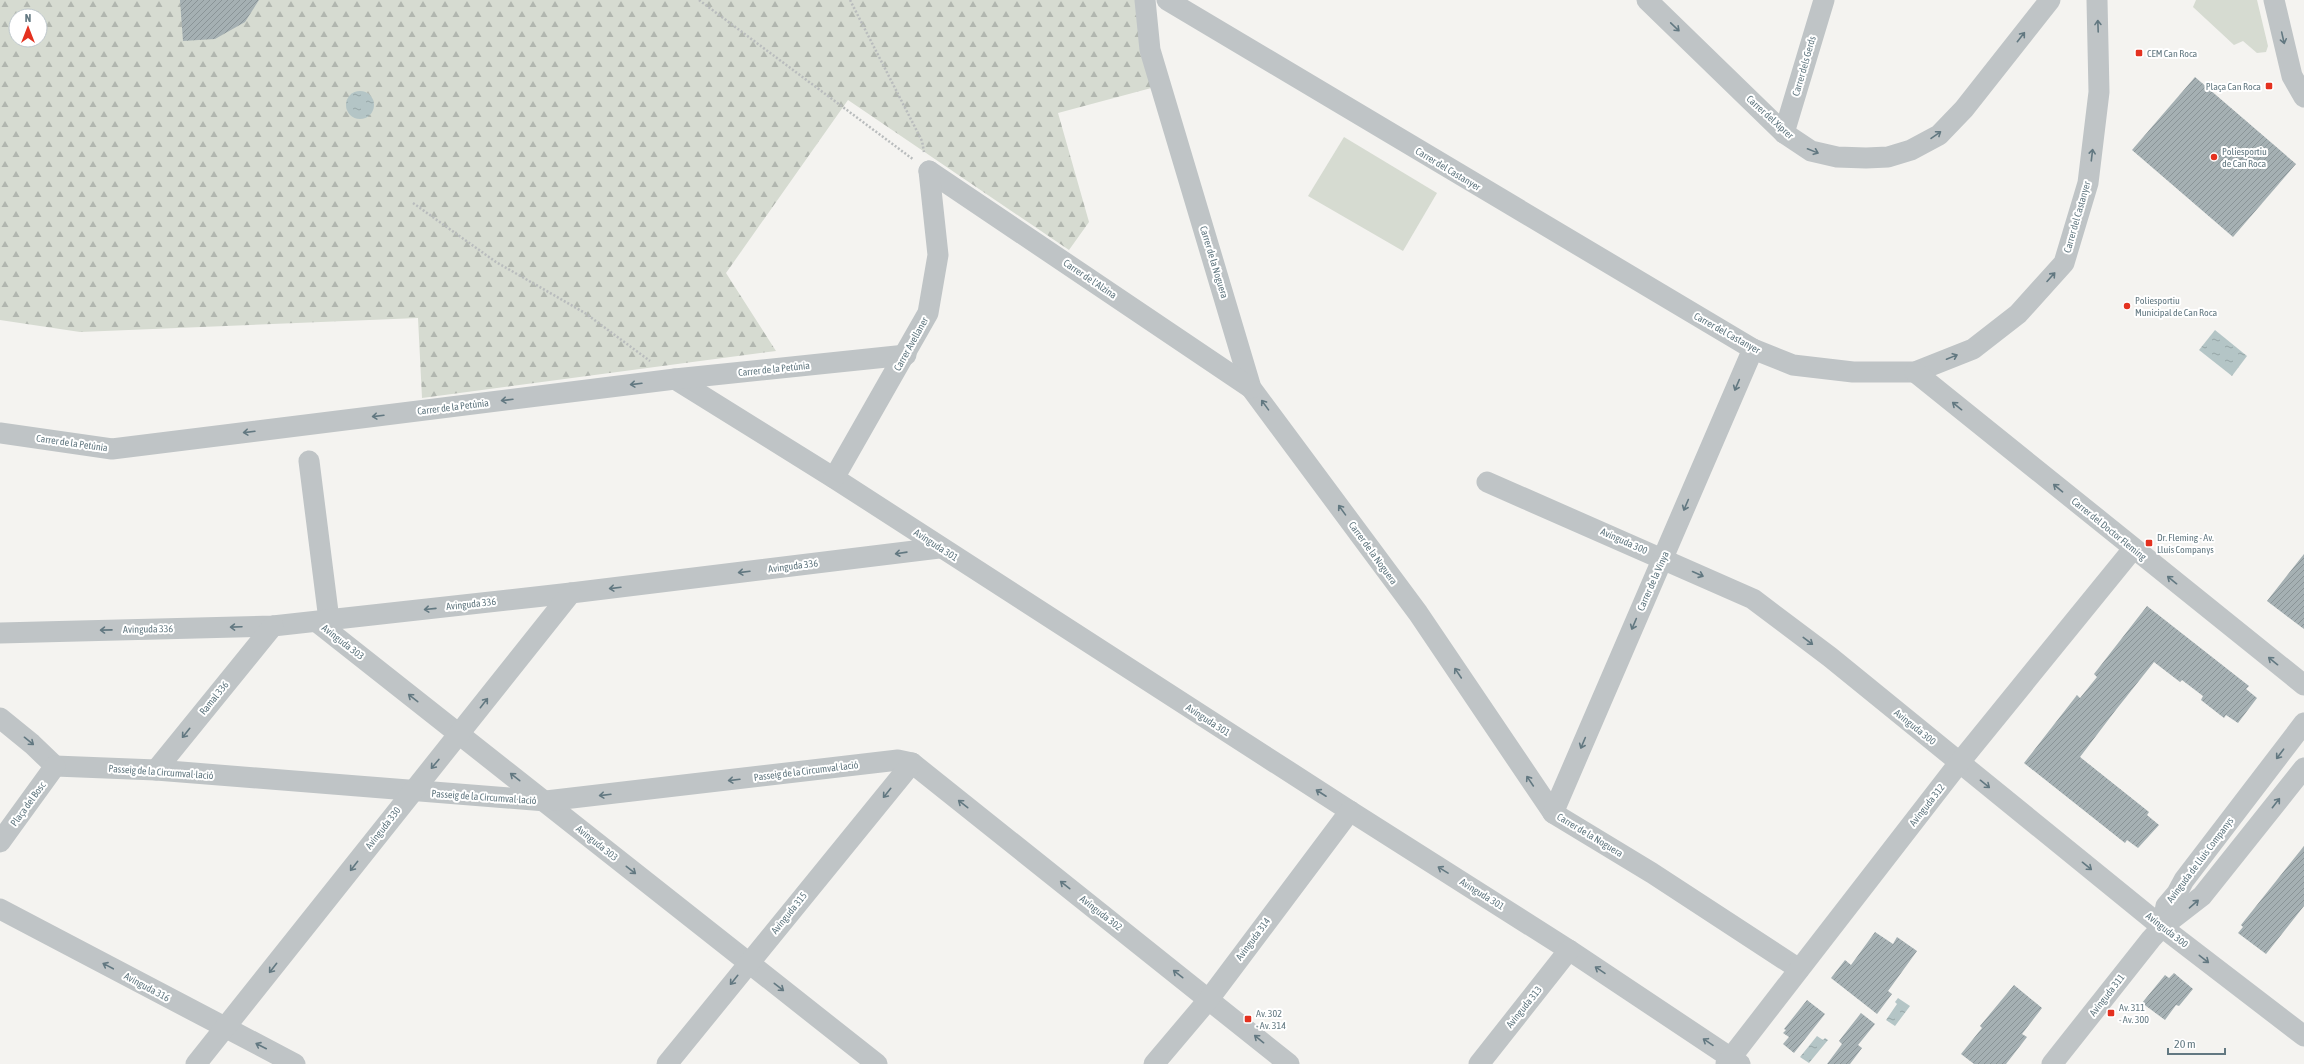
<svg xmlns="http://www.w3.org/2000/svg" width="2304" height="1064" font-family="'Asap Condensed',sans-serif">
	<defs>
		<pattern id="forest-firs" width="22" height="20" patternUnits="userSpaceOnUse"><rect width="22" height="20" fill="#d6dbd1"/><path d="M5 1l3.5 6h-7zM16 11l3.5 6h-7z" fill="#b1b6af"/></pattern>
		<pattern id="water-ripples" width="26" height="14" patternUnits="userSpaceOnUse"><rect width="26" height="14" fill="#b4c5c6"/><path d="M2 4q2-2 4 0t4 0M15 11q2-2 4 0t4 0" fill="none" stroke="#96a5a6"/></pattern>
		<pattern id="building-hatch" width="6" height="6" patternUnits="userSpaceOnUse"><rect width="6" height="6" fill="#a5b0b3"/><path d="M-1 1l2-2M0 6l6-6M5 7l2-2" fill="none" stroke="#8a9497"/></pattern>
	</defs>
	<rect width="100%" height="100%" fill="#f4f3f0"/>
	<path fill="url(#forest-firs)" fill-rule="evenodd" d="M0 0H1137L1155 87 1058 113 1089 222 1069 250 848 100 726 273 776 351 422 398 418 318 80 332 0 320ZM16 16H40V40H16Z"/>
	<g fill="#d6dbd1">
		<polygon points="2196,0 2257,0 2268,46 2266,52 2257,53 2243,41 2234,45 2193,7"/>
		<polygon points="1344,137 1437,193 1403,251 1308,196"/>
	</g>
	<g fill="url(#water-ripples)">
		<circle cx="360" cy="105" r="14"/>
		<polygon points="2215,330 2247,356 2232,376 2199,350"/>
		<polygon points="1898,998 1910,1006 1895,1026 1886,1020 1897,1004 1895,1002"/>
		<polygon points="1817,1036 1823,1040 1825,1038 1828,1040 1809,1063 1800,1057"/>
	</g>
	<g fill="url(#building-hatch)">
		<polygon points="180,0 259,0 245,22 215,39 183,41"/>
		<polygon points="2195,77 2296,164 2233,237 2132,150"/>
		<polygon points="2304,554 2304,629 2267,601"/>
		<polygon points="2147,606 2249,686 2246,689 2257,698 2238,723 2226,715 2224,718 2201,700 2203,696 2182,680 2180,682 2154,662 2115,711 2080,757 2149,812 2147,815 2159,825 2138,848 2127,840 2125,843 2024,763 2077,695 2080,698 2097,677 2094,674"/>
		<polygon points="2304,846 2304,906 2266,954 2238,933 2243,927 2241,925"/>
		<polygon points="1875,932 1893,944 1897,937 1917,951 1888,991 1892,994 1877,1014 1831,978 1845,960 1851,965"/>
		<polygon points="2174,973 2193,989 2179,1006 2176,1005 2165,1020 2142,1003 2165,975 2169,978"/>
		<polygon points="2014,985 2042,1008 2022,1034 2027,1037 2006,1064 1974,1064 1961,1054 1982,1028 1980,1026"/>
		<polygon points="1807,1000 1825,1014 1794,1053 1783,1044 1789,1037 1783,1033 1786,1030 1784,1029"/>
		<polygon points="1861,1013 1875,1024 1858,1045 1862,1048 1850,1064 1827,1064 1842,1044 1839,1041"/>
	</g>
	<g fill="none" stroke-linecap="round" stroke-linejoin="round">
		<g stroke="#b9bcbd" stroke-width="2.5" stroke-dasharray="2 2" stroke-linecap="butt">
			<polyline points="699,0 914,160"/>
			<polyline points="850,0 922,141 924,152"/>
			<polyline points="413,203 496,262 585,313 650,361"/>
		</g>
		<g stroke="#bfc4c6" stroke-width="21">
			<polyline points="1145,0 1150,50 1251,388 1418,613 1553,813 1652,873 1799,969"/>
			<polyline points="1167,0 1753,349 1793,365 1853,372 1915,372 1973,349 2018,314 2064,263 2088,183 2099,92 2097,0"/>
			<polyline points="1647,0 1784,133 1811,151 1837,157 1866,158 1888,157 1911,150 1939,135 1964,109 2050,0"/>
			<polyline points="2274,0 2292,76 2304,97"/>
			<polyline points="1784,133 1824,0"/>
			<polyline points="929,171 1251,388"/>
			<polyline points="1915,372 2304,685"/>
			<polyline points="675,379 834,478 1350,811 1569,950 1740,1064"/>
			<polyline points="0,433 112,449 675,379 906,355"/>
			<polyline points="309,461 329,620"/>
			<polyline points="834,478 928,313 938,255 929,171"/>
			<polyline points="1487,482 1753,599 1830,657 2162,927 2304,1036"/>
			<polyline points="317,622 877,1064"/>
			<polyline points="0,633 273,626 571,593 939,548"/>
			<polyline points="0,718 32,744 55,766"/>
			<polyline points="55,766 156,770 546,801 898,760 912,763 1289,1064"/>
			<polyline points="156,770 273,626"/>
			<polyline points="1553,813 1753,349"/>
			<polyline points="0,842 55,766"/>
			<polyline points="0,909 295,1064"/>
			<polyline points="2162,927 2166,906 2177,893 2184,880 2304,723"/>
			<polyline points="196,1064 571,593"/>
			<polyline points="667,1064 912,763"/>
			<polyline points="1154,1064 1209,999 1350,811"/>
			<polyline points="1479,1064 1569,950"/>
			<polyline points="1726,1064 1959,763 2133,549"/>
			<polyline points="2052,1064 2151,939 2162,927 2202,896 2304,768"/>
		</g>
	</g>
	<defs><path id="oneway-shaft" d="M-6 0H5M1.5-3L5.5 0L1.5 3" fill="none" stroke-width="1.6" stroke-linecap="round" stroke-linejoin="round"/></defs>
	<g stroke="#627881">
		<use href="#oneway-shaft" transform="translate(2098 26) rotate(-92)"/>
		<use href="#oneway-shaft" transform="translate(1675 27) rotate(44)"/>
		<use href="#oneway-shaft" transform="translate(2021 37) rotate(-52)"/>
		<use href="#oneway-shaft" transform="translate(2283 38) rotate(77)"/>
		<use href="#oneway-shaft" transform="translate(1936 135) rotate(-35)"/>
		<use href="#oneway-shaft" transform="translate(1813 151) rotate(22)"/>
		<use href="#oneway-shaft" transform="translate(2092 155) rotate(-83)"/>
		<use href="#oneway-shaft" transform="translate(2051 277) rotate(-48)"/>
		<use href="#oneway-shaft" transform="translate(1952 357) rotate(-22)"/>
		<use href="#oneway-shaft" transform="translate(636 384) rotate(173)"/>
		<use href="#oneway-shaft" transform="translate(1737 385) rotate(113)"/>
		<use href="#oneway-shaft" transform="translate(507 400) rotate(173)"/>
		<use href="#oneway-shaft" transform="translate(1265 405) rotate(-126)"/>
		<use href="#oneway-shaft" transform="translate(1957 406) rotate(-141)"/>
		<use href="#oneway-shaft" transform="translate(378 416) rotate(173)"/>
		<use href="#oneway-shaft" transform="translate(249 432) rotate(173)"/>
		<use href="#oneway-shaft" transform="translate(2058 488) rotate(-140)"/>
		<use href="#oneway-shaft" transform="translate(1686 505) rotate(113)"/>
		<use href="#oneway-shaft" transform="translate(1342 510) rotate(-126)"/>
		<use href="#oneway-shaft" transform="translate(901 553) rotate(172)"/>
		<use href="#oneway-shaft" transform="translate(744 572) rotate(173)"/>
		<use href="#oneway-shaft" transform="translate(1698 574) rotate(24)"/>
		<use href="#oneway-shaft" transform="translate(2172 580) rotate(-141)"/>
		<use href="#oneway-shaft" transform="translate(615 588) rotate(173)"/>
		<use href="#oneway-shaft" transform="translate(430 609) rotate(174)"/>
		<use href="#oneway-shaft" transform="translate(1634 624) rotate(113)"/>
		<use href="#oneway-shaft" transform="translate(236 627) rotate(178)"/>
		<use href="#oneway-shaft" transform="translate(106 630) rotate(179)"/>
		<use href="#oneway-shaft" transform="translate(1808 641) rotate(37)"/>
		<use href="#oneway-shaft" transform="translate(2273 661) rotate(-141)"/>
		<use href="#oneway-shaft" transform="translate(1458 673) rotate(-124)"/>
		<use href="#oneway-shaft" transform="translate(413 698) rotate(-142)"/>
		<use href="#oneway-shaft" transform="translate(484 703) rotate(-52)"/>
		<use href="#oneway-shaft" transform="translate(186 733) rotate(129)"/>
		<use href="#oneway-shaft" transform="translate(29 741) rotate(39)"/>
		<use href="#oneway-shaft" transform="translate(1583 743) rotate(113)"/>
		<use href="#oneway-shaft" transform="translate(2280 754) rotate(127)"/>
		<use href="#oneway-shaft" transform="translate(435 764) rotate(130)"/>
		<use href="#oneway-shaft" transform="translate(515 777) rotate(-142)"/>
		<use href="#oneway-shaft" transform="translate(734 780) rotate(173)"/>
		<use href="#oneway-shaft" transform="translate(1530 781) rotate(-124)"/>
		<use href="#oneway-shaft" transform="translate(1985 784) rotate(39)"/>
		<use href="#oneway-shaft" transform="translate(887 793) rotate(129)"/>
		<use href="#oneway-shaft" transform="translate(1321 793) rotate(-147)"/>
		<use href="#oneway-shaft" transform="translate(605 795) rotate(173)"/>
		<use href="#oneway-shaft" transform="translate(2276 803) rotate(-52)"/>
		<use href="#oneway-shaft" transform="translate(963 804) rotate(-142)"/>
		<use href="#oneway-shaft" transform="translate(354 866) rotate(128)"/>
		<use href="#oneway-shaft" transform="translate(2087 866) rotate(39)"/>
		<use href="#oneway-shaft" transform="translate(631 870) rotate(38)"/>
		<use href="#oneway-shaft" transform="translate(1443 870) rotate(-148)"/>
		<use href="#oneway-shaft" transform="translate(1065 885) rotate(-142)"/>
		<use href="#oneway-shaft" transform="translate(2194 904) rotate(-41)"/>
		<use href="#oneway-shaft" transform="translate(2204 959) rotate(38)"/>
		<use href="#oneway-shaft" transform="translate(108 966) rotate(-152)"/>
		<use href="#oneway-shaft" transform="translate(273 968) rotate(128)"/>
		<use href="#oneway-shaft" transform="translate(1600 970) rotate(-146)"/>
		<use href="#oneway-shaft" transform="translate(1178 974) rotate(-142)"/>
		<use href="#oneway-shaft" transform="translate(734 980) rotate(129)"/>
		<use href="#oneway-shaft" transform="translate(779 987) rotate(38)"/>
		<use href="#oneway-shaft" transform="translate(1259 1039) rotate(-141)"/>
		<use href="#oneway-shaft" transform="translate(1708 1042) rotate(-146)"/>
		<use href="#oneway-shaft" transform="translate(261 1046) rotate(-153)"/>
	</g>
	<g fill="#e4311f" stroke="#fff" stroke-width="1.5">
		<rect x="2135" y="49" width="8" height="8" rx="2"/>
		<rect x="2265" y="82" width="8" height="8" rx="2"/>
		<circle cx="2214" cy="157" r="4"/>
		<circle cx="2127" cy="306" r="4"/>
		<rect x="2145" y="539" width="8" height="8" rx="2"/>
		<rect x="2107" y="1009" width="8" height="8" rx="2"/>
		<rect x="1244" y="1015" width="8" height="8" rx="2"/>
	</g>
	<g text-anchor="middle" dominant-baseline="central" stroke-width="4" stroke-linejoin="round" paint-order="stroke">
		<g font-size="10" fill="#627881" stroke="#fff" text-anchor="start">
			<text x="2147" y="53">CEM Can Roca</text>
			<text x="2261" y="86" text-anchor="end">Plaça Can Roca</text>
			<text x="2222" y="151">Poliesportiu<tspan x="2222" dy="12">de Can Roca</tspan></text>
			<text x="2135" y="300">Poliesportiu<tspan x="2135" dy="12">Municipal de Can Roca</tspan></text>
			<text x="2157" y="537">Dr. Fleming - Av.<tspan x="2157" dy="12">Lluís Companys</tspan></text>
			<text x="2119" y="1007">Av. 311<tspan x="2119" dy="12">- Av. 300</tspan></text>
			<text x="1256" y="1013">Av. 302<tspan x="1256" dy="12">- Av. 314</tspan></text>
		</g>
		<g font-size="10" fill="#627881" stroke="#fff">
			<text transform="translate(1804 66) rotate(-74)">Carrer dels Gerds</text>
			<text transform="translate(1770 117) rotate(42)">Carrer del Xiprer</text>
			<text transform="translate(1448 169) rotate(31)">Carrer del Castanyer</text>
			<text transform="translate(2077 217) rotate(-74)">Carrer del Castanyer</text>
			<text transform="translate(1214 262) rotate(73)">Carrer de la Noguera</text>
			<text transform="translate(1090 279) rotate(34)">Carrer de l'Alzina</text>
			<text transform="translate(1727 333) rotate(29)">Carrer del Castanyer</text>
			<text transform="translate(911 344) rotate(-61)">Carrer Avellaner</text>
			<text transform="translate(774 369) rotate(-6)">Carrer de la Petúnia</text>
			<text transform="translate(453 407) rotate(-7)">Carrer de la Petúnia</text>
			<text transform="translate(72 443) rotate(8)">Carrer de la Petúnia</text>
			<text transform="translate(2109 529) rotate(39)">Carrer del Doctor Fleming</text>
			<text transform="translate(1624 541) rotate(24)">Avinguda 300</text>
			<text transform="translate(936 545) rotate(33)">Avinguda 301</text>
			<text transform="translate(1373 553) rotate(54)">Carrer de la Noguera</text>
			<text transform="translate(793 566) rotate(-7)">Avinguda 336</text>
			<text transform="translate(1653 581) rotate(-66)">Carrer de la Vinya</text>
			<text transform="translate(471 604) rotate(-6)">Avinguda 336</text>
			<text transform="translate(148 629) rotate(-1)">Avinguda 336</text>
			<text transform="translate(343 642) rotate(38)">Avinguda 303</text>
			<text transform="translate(214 698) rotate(-51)">Ramal 336</text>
			<text transform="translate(1208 720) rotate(33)">Avinguda 301</text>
			<text transform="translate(1915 727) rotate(39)">Avinguda 300</text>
			<text transform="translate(806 771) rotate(-7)">Passeig de la Circumval·lació</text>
			<text transform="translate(161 772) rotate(4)">Passeig de la Circumval·lació</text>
			<text transform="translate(484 797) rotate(4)">Passeig de la Circumval·lació</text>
			<text transform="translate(28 804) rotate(-54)">Plaça del Bosc</text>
			<text transform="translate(1927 805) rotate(-52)">Avinguda 312</text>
			<text transform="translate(383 828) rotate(-52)">Avinguda 330</text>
			<text transform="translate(1590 835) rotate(31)">Carrer de la Noguera</text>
			<text transform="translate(597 843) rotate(39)">Avinguda 303</text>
			<text transform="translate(2200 860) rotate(-53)">Avinguda de Lluis Companys</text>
			<text transform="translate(1482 894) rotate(32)">Avinguda 301</text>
			<text transform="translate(789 913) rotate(-51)">Avinguda 315</text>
			<text transform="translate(1101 913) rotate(38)">Avinguda 302</text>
			<text transform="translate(2167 930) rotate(38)">Avinguda 300</text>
			<text transform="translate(1253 939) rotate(-53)">Avinguda 314</text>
			<text transform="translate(147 987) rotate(28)">Avinguda 316</text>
			<text transform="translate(2107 995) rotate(-52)">Avinguda 311</text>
			<text transform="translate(1524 1007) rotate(-51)">Avinguda 313</text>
		</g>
	</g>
	<g transform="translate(28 28)"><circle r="19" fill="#ffffff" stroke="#c0c9cd"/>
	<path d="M0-3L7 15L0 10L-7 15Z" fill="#e4311f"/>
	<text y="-6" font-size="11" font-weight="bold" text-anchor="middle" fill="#627881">N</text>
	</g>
	<path d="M2168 1048v6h57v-6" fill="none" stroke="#627881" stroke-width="2"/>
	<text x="2174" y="1048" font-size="12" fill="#627881" stroke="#ffffff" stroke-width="3" paint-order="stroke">20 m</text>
</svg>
